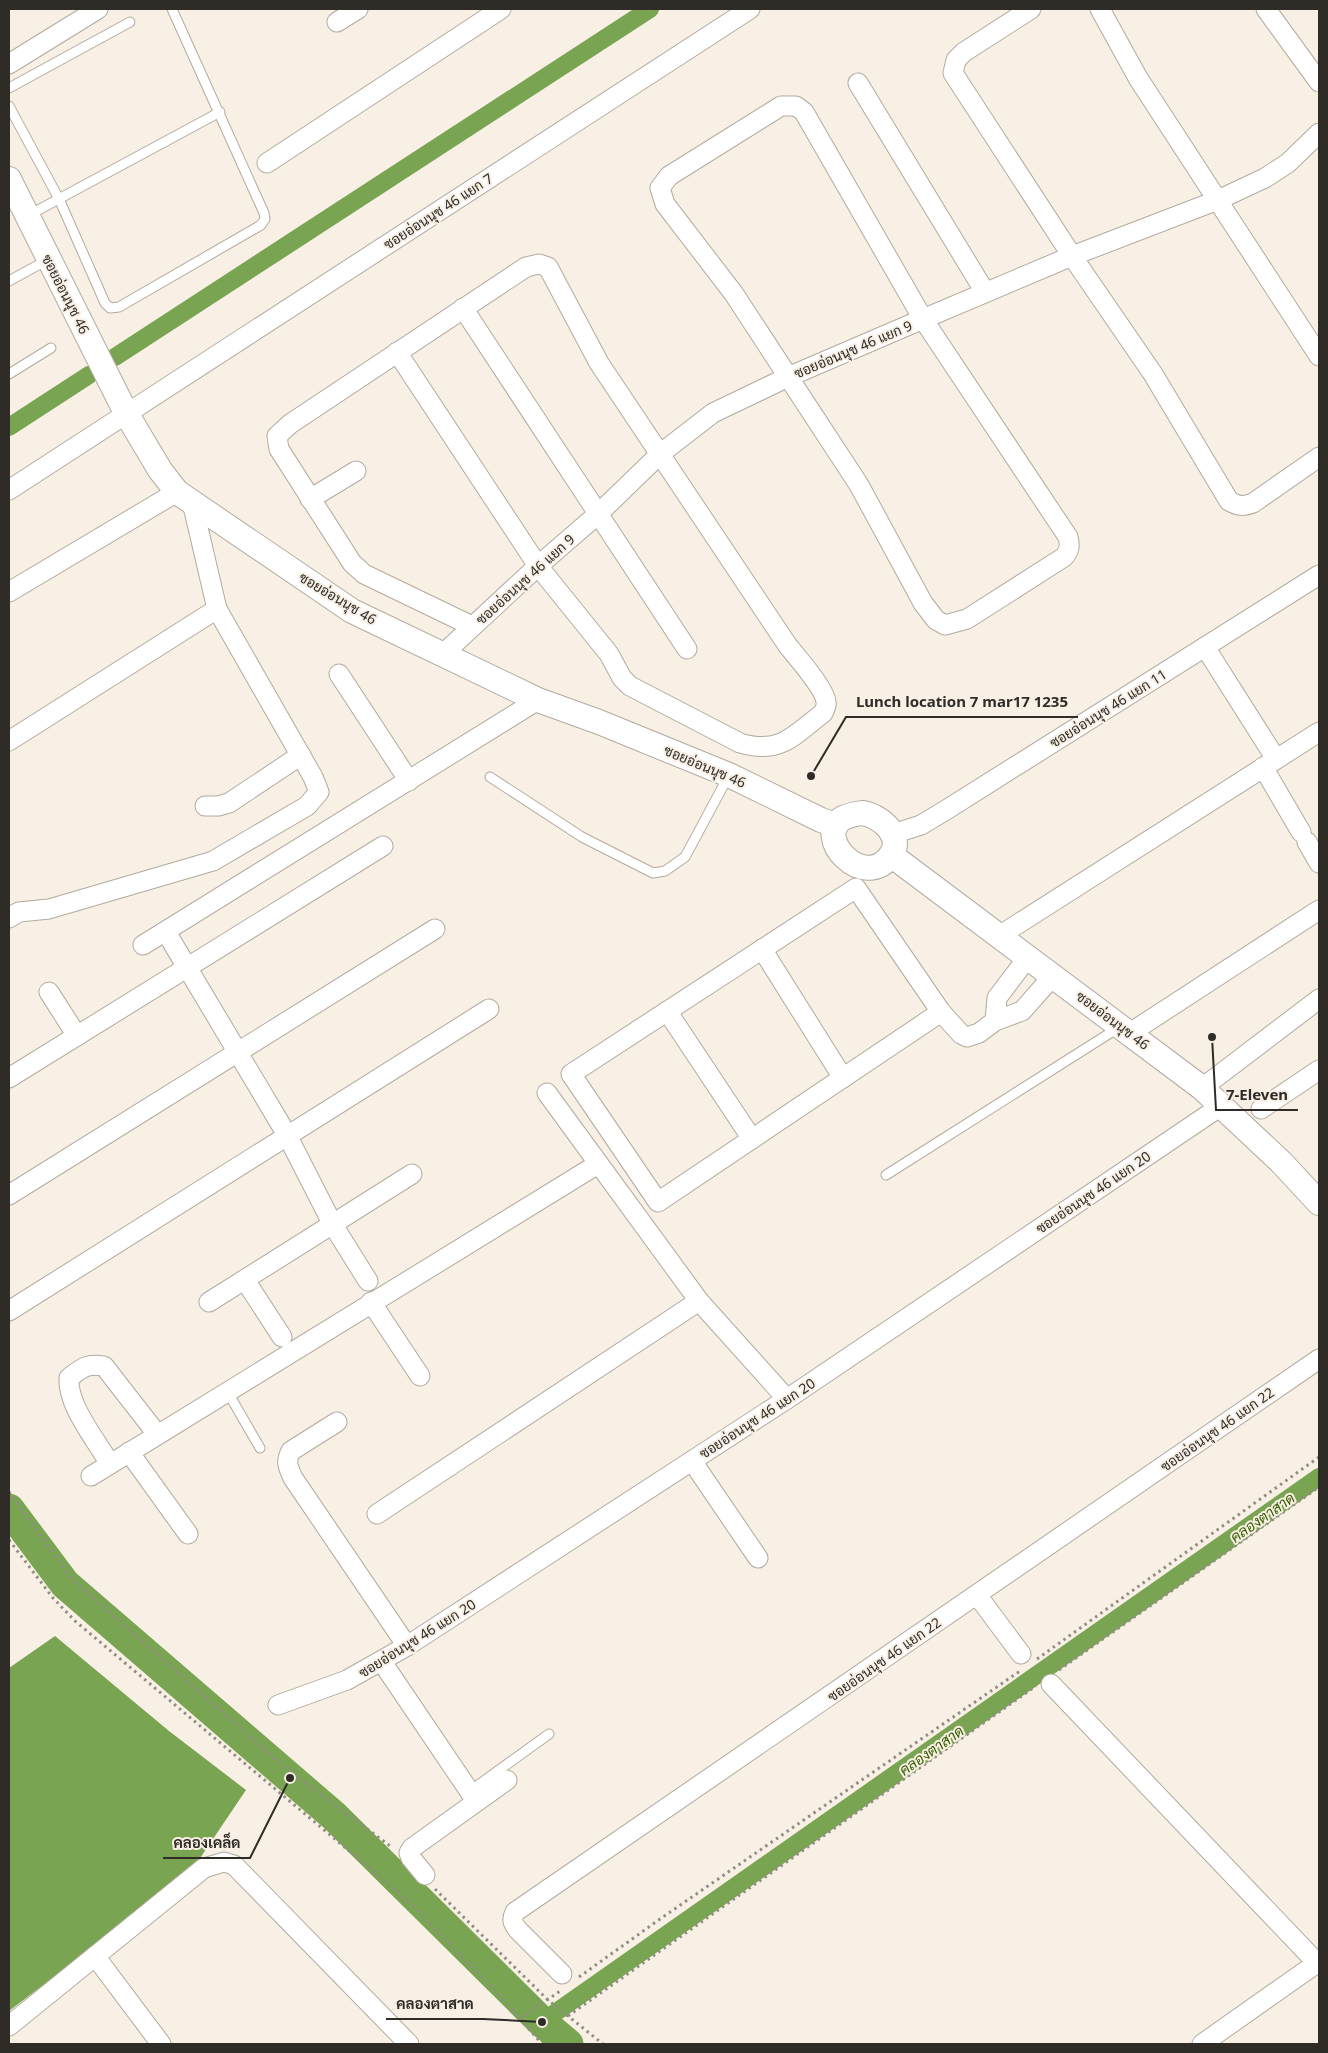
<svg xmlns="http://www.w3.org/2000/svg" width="1328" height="2053" font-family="'Noto Sans',Sarabun,sans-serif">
	<rect width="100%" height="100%" fill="#f8f0e5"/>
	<polygon fill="#79a452" points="55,1636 169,1731 246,1790 190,1873 9,2011 9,1668"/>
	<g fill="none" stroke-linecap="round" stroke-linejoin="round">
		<g stroke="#79a452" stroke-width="18">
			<polyline points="115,357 650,9"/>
			<polyline points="9,427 89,375"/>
			<polyline points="542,2022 1319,1477"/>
		</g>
		<polyline stroke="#79a452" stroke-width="31" points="9,1509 65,1584 334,1816 542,2022 568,2044"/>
		<g stroke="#b2aa9f" stroke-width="11">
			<g id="service">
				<polyline points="9,88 130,22"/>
				<polyline points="9,106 59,199 105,303 110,308 119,307 261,225 265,219 264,213 172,9"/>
				<polyline points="29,215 220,112"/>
				<polyline points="9,281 49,259"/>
				<polyline points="9,374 51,348"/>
				<polyline points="490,777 582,837 653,873 665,871 685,857 729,775"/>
				<polyline points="886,1175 1118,1028"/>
				<polyline points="227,1391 260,1448"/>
				<polyline points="470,1791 549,1734"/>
			</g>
		</g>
		<g stroke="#b2aa9f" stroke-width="21">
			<g id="minor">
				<path d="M1031 9 964 52 956 60 953 73 1072 256 1153 374 1229 501C1238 506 1243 507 1253 503L1319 457"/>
				<polyline points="1100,9 1138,78 1319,356"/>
				<polyline points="1266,9 1319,82"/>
				<polyline points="337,22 358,9"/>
				<polyline points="9,64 98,9"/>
				<polyline points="858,83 985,292"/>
				<path d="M781 106H796L804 112 923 319 1068 537C1070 545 1070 550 1064 557L967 619 945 625 936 620 923 603 859 485 734 294 665 204 660 188 669 176Z"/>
				<polyline points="267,163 501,9"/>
				<polyline points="463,308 687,649"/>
				<path d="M397 352 538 566 609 654 622 678 630 686 740 743C780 755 793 736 823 713 825 709 827 706 826 702 825 689 797 657 788 646L599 363 548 267 539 264 526 267 290 424 277 436 279 449 352 563 364 574 472 626"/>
				<polyline points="9,490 750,9"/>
				<polyline points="310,499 356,471"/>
				<polyline points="9,592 177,492"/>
				<polyline points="1205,647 1276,759"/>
				<polyline points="443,654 538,566 598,514 660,454 713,413 788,377 923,319 1072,256 1218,200 1265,178 1288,163 1319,133"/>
				<polyline points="339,674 409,781"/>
				<polyline points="9,741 217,609"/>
				<polyline points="1263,767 1301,832"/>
				<polyline points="205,806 218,806 229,803 301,755"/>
				<polyline points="893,834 921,825 946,810 1319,575"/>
				<polyline points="1307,842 1319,863"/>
				<polyline points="9,918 19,912 49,909 213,861 307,806 319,792 313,777 217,609 192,502"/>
				<polyline points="166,932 287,1135 333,1225 368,1281"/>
				<polyline points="999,936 1319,732"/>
				<polyline points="143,945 538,700"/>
				<polyline points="762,949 843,1078"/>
				<polyline points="1028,957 997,998 995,1021 1022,1011 1053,976"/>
				<polyline points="49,992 77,1036"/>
				<polyline points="667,1011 752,1139"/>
				<polyline points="941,1012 658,1202 571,1074 856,888 941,1012 961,1034 967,1037 979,1033 995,1021"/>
				<polyline points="1130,1033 1319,910"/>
				<polyline points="9,1078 383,846"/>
				<polyline points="1202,1088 1319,999"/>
				<polyline points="547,1093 699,1301 787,1399"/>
				<polyline points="1261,1109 1319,1070"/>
				<polyline points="9,1195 435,929"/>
				<polyline points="245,1280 282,1337"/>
				<polyline points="209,1302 412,1174"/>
				<polyline points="371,1302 420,1376"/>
				<polyline points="9,1311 489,1009"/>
				<path d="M337 1422 291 1451C285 1462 288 1467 293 1478L407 1646"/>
				<polyline points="129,1452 188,1534"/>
				<polyline points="692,1461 758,1558"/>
				<path d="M110 1464C96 1440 67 1405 69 1378 82 1368 87 1363 104 1366L157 1434"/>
				<polyline points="91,1476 598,1164"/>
				<polyline points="377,1514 699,1301"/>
				<polyline points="977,1595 1021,1654"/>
				<polyline points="382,1662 476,1801"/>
				<polyline points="1051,1684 1319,1965"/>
				<polyline points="278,1705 347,1680 407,1646 787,1399 1221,1106"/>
				<polyline points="425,1875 411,1858 409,1853 412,1848 507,1780"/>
				<polyline points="95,1956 161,2044"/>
				<path d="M562 1974 518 1930C513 1924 511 1920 515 1912L1319 1359"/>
				<polyline points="9,2026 204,1868 224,1862 234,1865 409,2044"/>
				<polyline points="1202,2044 1317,1963"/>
			</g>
		</g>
		<g stroke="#b2aa9f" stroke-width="26">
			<g id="tertiary">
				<polyline points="9,179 126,413 160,470 177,492 352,611 538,700 599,722 729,775 821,820 836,825"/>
				<path d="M862 813C879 815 905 836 891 855 864 893 812 836 843 818 849 815 856 814 862 813Z"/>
				<polyline points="891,855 1202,1088 1281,1162 1319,1203"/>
			</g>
		</g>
		<g stroke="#928d85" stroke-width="3" stroke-dasharray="2.5 4" stroke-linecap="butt">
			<polyline points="9,1492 74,1581 285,1768 393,1848"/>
			<polyline points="9,1540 53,1598 75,1621 404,1897 503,1999 542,2044"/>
			<polyline points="1037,1659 1319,1457"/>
			<polyline points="1059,1670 1319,1487"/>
			<polyline points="435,1889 548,2000 603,2044"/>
			<polyline points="579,1977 660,1919 1020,1671"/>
			<polyline points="568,2016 1036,1686"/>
			<polyline points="520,2019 560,1991"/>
		</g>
		<use href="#service" stroke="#fff" stroke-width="9"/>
		<use href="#minor" stroke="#fff" stroke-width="19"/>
		<use href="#tertiary" stroke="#fff" stroke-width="24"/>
	</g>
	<g text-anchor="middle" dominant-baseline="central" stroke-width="4" stroke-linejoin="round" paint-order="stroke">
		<g font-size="14" fill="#2f2c28" stroke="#f8f0e5">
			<text transform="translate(438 211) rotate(-33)">ซอยอ่อนนุช 46 แยก 7</text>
			<text transform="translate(66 294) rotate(63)">ซอยอ่อนนุช 46</text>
			<text transform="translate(853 349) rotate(-23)">ซอยอ่อนนุช 46 แยก 9</text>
			<text transform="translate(525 579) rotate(-42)">ซอยอ่อนนุช 46 แยก 9</text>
			<text transform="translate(338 598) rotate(31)">ซอยอ่อนนุช 46</text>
			<text transform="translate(1108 708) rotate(-32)">ซอยอ่อนนุช 46 แยก 11</text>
			<text transform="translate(705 766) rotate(23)">ซอยอ่อนนุช 46</text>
			<text transform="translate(1113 1020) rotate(37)">ซอยอ่อนนุช 46</text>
			<text transform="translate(1093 1192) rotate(-34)">ซอยอ่อนนุช 46 แยก 20</text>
			<text transform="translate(757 1418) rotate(-33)">ซอยอ่อนนุช 46 แยก 20</text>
			<text transform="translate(1217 1429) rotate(-35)">ซอยอ่อนนุช 46 แยก 22</text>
			<text transform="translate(417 1638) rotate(-32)">ซอยอ่อนนุช 46 แยก 20</text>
			<text transform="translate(884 1659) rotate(-35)">ซอยอ่อนนุช 46 แยก 22</text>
		</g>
		<g font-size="15" font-style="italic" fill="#396003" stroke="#f8f0e5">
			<text transform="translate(1262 1517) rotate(-35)">คลองตาสาด</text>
			<text transform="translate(931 1750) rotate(-35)">คลองตาสาด</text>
		</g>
	</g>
	<path fill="none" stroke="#2f2c28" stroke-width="2" d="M811 776L846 717H1078M1212 1037L1216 1110H1298M290 1778L250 1858H163M542 2022L483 2019H386"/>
	<g fill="#2f2c28" stroke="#f8f0e5" stroke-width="2">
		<circle cx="811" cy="776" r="5"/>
		<circle cx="1212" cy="1037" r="5"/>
		<circle cx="290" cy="1778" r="5"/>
		<circle cx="542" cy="2022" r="5"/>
	</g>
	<g font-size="15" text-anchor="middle" font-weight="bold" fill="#2f2c28" stroke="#f8f0e5" stroke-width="4" stroke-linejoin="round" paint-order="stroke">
		<text x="962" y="707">Lunch location 7 mar17 1235</text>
		<text x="1257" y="1100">7-Eleven</text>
		<text x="207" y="1848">คลองเคล็ด</text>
		<text x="435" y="2009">คลองตาสาด</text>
	</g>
	<rect width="1328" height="2053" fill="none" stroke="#2f2c28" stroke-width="20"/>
</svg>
